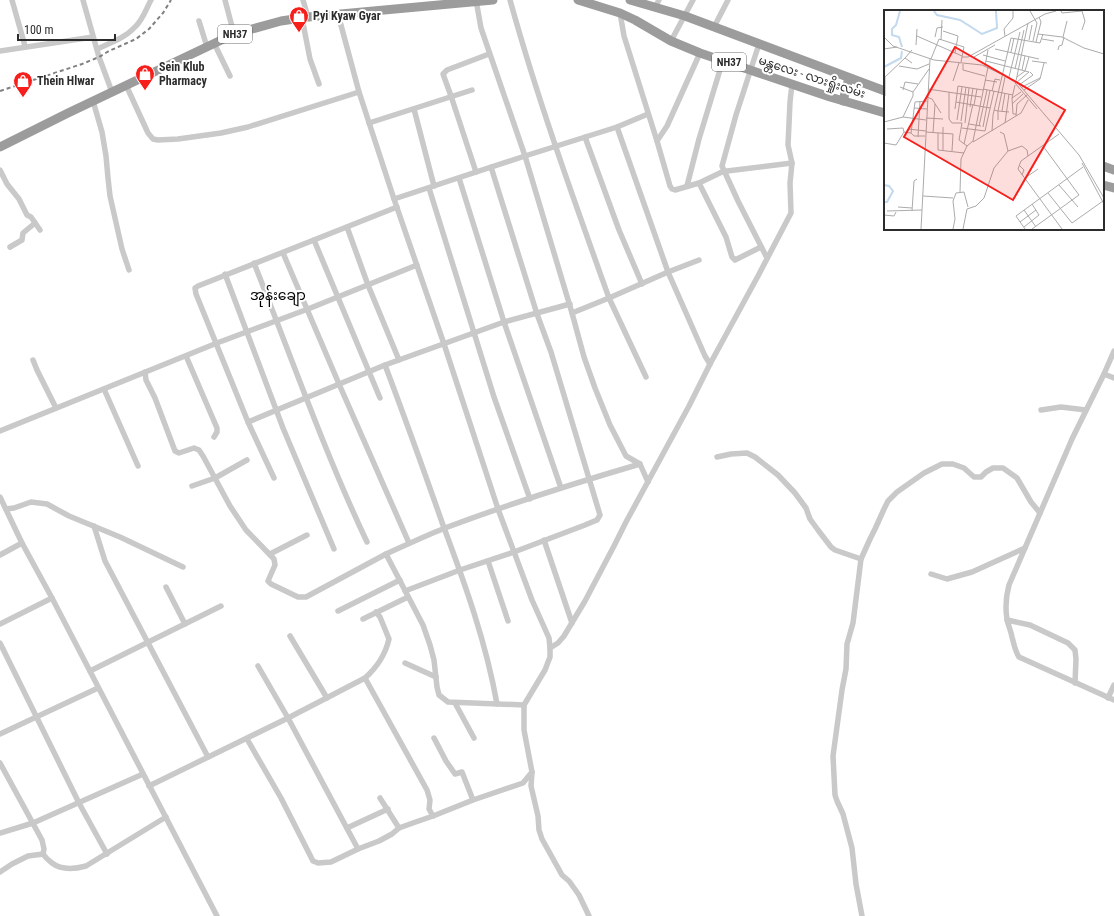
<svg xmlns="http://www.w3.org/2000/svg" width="1114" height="916" font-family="'Roboto Condensed','Noto Sans Myanmar',sans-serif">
	<rect width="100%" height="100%" fill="#fff"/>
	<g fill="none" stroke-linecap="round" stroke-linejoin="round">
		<g stroke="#c9c9c9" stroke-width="5.5">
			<polyline points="12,0 25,46"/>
			<polyline points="83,0 99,57 112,92"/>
			<polyline points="225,0 234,34"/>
			<polyline points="303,0 308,17"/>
			<polyline points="476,0 481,28 525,156 572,313 584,357 595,388 610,425 626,456 640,464 648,482"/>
			<path d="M510 0C538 101 574 200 609 298L572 313"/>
			<polyline points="655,7 659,0"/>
			<polyline points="620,13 624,36 657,141 667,126 700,53"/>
			<polyline points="338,14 359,92 394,199 444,344 498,509 532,600 549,638 550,648 550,657 545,670 524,705 524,730 532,772 531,786 538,816 539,830 542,839 562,875 569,881 579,895 589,916"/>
			<polyline points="302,18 310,59 319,84"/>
			<polyline points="199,21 207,47"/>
			<polyline points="714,27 728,0"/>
			<polyline points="671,41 693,0"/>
			<polyline points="214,43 230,76"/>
			<polyline points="759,44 736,115 722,166 738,201 767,258"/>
			<path d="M97 49C110 43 125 38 135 27 143 20 146 9 151 0"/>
			<polyline points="0,51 93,37"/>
			<polyline points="126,85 148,133 153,139 158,140 178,139 221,133 248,127 359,92"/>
			<polyline points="93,101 102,132 106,156 108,178 110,196 122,249 129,270"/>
			<polyline points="414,109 434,186"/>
			<polyline points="369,123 472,90"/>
			<polyline points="617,127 668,272 705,356 710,364"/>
			<polyline points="585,137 619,230 642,284"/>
			<polyline points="657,141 670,186 672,189 675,190 699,183 724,171 727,171 792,163"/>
			<polyline points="0,170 7,184 19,199 27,215 31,217 40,230"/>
			<polyline points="476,172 451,96 443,74 447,70 489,54"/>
			<polyline points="459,178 504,322 561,488"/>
			<polyline points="699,183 726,237 732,257 735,260 761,247"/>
			<polyline points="687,186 699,139 723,60"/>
			<polyline points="429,188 494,397 530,499"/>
			<polyline points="394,199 525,156 617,127 648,114"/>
			<polyline points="347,227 368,285 399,360"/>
			<polyline points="314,240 380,398"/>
			<polyline points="10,247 22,240 23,233 35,223"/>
			<polyline points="283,253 339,384 409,543"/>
			<path d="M254 263C291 356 324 451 367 542"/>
			<polyline points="225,274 283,428 334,549"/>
			<path d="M1114 351 1104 374 1072 439 1009 585C1006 596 1005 607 1007 619 1008 625 1011 631 1012 637 1014 644 1015 651 1019 657L1114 700"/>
			<polyline points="186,356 217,428 217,432 214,437"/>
			<polyline points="33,360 37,370 56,408"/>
			<path d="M385 365C405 418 424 471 443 525 465 584 486 642 497 704"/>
			<polyline points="145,372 146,380 155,398 175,451 179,453 194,448 199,450 203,456 230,506 246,530 274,559 275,565 268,581 271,584 298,597 306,597 386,554 423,625 430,645 434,660 437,687 439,695 448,702 524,705"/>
			<polyline points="1104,374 1114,378"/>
			<polyline points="646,377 609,298 668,272 699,260"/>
			<polyline points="104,389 138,466"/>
			<polyline points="1041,410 1061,407 1086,410"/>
			<polyline points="248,422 385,365 504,322 570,304"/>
			<polyline points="0,431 217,343 308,309 417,265"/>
			<polyline points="717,457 731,454 747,453 755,457 778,475 795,493 806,508 810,519 818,530 831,547 835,550 861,559"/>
			<polyline points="274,478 248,422 196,294 195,288 198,286 397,207"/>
			<polyline points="192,486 215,478 247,460"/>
			<polyline points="0,497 22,543 52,598 217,916"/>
			<polyline points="6,509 14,508 31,502 47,504 69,516 120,537 183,567"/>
			<polyline points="94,526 105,561 208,757"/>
			<polyline points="544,540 572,623"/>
			<polyline points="270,554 307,535"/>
			<path d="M386 554C406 545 425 536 445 528 509 504 575 483 640 464"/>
			<polyline points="0,555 22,543"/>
			<polyline points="488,561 508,621"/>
			<polyline points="931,574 947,579 972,572 1025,548"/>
			<polyline points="166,587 185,624"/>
			<polyline points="405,591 460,570 514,552 585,525 597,520 600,515 551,352 537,314 491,167"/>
			<polyline points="338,611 400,580"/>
			<polyline points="363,619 408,597"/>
			<polyline points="1007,620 1030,625 1068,643 1075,650 1076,659 1075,683"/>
			<polyline points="0,624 52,598"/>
			<polyline points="290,636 327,698"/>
			<polyline points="0,643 79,803 107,854"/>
			<polyline points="550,648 558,643 564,636 585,601 614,546 626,522 689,406 710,364 758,276 791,213 790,183 792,163 788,145 790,102 792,84"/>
			<polyline points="405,663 436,677"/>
			<polyline points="258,666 288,718 358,849"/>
			<polyline points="90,671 221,606"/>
			<path d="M365 678C377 667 385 656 389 639L380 617 376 612"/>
			<polyline points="1108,698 1114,685"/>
			<polyline points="455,703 474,738"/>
			<polyline points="0,734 98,688"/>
			<polyline points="434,738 446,761 455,774 462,772 473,800"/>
			<polyline points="247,739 281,798 313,861 318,863 331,862 358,849 379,841 392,834 399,828 410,824 433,816 473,800 523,783 532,772"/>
			<polyline points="0,763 42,840 44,849 43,854"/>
			<polyline points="149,786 288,718 365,678 427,790 430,800 429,809 433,816"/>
			<polyline points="380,798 399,828"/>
			<polyline points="347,828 388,809"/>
			<polyline points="0,833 33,823 143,774"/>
			<path d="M0 872 12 864 28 856 43 854C45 857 48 860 52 863 61 870 75 869 86 866L166 817"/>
			<polyline points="862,916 856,884 852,848 843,814 837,801 835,795 833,756 842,690 846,669 847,644 853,623 861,559 870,539 875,529 884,509 888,501 897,492 924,473 942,464 953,464 964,468 974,477 981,477 986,472 993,468 1003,468 1017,478 1031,502 1040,513"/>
		</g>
		<g stroke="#9c9c9c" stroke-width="9">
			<polyline points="578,0 620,13 635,20 671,41 700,53 830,97 885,113"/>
			<polyline points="630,0 685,16 885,91"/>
			<polyline points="843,101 849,78"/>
			<polyline points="0,147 68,113 234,34 281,21 308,17 493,0"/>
			<polyline points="1103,166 1114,170"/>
			<polyline points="1103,185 1114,188"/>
		</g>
		<polyline stroke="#818181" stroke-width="2" stroke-dasharray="4 3" stroke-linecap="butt" points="0,91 82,64 99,57 109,51 136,39 149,29 163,13 171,0"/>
	</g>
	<defs>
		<g id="shop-pin" transform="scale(1)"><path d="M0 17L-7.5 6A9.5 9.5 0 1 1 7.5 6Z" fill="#f71f1b" stroke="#fff"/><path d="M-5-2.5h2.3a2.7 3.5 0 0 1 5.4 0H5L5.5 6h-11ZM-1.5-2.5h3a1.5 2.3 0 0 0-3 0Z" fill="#fff"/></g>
	</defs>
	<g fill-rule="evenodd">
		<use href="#shop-pin" x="299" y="16"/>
		<use href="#shop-pin" x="145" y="74"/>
		<use href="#shop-pin" x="23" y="81"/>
	</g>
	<g text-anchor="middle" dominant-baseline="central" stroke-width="4" stroke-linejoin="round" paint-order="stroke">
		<g fill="#fff" stroke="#6b6b6b" stroke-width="1">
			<rect x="218" y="25" width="34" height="18" rx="3"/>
			<rect x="712" y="53" width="34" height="18" rx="3"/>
		</g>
		<g font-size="11" font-weight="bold" fill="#2c2c2c">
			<text x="235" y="34">NH37</text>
			<text x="729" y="62">NH37</text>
		</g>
		<g font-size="12" font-weight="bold" fill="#2c2c2c" stroke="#fff" text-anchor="start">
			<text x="313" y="16">Pyi Kyaw Gyar</text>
			<text x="159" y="67">Sein Klub<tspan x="159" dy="14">Pharmacy</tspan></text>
			<text x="37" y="81">Thein Hlwar</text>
		</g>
		<g font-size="12" fill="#2c2c2c" stroke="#fff">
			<text transform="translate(812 77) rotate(18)">မန္တလေး - လားရှိုးလမ်း</text>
		</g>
		<g font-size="14" fill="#000" stroke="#fff">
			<text x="278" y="295">အုန်းချော</text>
		</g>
	</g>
	<g transform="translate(884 10)">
		<rect width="220" height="220" fill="#fff"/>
		<path fill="none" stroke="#c2d9ee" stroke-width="2" d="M16 1 12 15 8 19V25L15 27 18 37M50 1 53 5 76 10 98 24 113 18 112 1M0 57 17 48 18 41M0 175 5 176 9 181 3 192H0"/>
		<path fill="none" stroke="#ababab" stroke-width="1" d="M146 1 153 13 149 31M177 1 178 3 198 1 201 11 198 20M59 21 74 26 71 43M154 24 178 27 200 38 220 44M33 26 78 46M121 26 120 19 129 8V1M0 27 9 36 50 50 98 55 132 71 195 145 220 188M51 27 53 18 59 17M179 27 183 11M158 29 170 31M57 30 58 10M145 30 148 15M152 32 157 12 155 7M32 35 33 19M0 39 13 37M111 39 155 49M28 40 21 48 28 53M174 40 175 36 178 35 180 27M127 42 130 28M99 45 121 51M78 47H84L161 4 172 1M90 47 111 35M47 49 55 29 80 37 77 52M102 51 145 62 133 72M148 51 163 53M79 54V60L101 66M15 56 33 59 45 54M101 56 104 40M131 59 140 20M138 60 141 46M125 67 136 22M133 67 141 61 145 47M0 68 21 48M101 70 113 72M69 71 75 53M132 71 144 13M131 73 153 99M131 75 128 88 137 82M135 75 149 65 146 62M16 77 29 82 45 59M138 77 156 68M44 79 97 87M99 79 129 85M19 80 21 72 34 74M140 80 156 69 160 53M108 81 111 69 116 70M65 82V109L68 113H78L75 130 83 136M1 86V67M43 87 48 89 57 103M128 88 129 104H132M72 92 106 98M128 94 139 84M90 95 93 79M86 97 89 78M30 98 43 99M71 99 74 76 99 80M110 100 114 101 121 67M118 101 121 83M132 106 133 94 143 85M19 107 42 110M42 108 59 109M73 110 78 77M114 110V101L125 102M77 111 82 77M0 112 19 107 29 86V82M81 113 85 78M121 113 125 84M85 114 97 116M95 116 103 80M99 117 106 80M78 118 101 121 110 81M3 119 19 118 20 122 27 123 30 126H41M24 119 42 121M108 121 109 105 127 28 156 33 159 24M42 122 69 124 68 141M116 122 120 124 124 141M27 123 31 92 43 91M49 123 51 94M54 123V140L80 143M175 124 137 151 134 159 178 219M34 127 36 91M89 132 137 103 144 90M0 133 12 135 20 122M80 134 89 94M59 140V117M198 153 220 194M135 155 140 160 138 165M141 168 154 159M175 175 194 197M76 182 77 149 83 136 89 131 104 57M164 183 188 213 219 191M39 186 69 188M14 197 28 198M140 200 152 217M3 201 38 200M28 201 30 171 33 169M0 205 10 206 12 202M136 212 152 200M140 217 155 205 148 194M37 219 46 49M69 219 71 209 69 191 72 183 80 182 84 197M79 219 83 199 92 196 100 188 110 158 124 141 138 136 143 140 144 146M141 219 132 206 199 157M148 219 195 185 159 136"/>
		<path fill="#f71f1b" fill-opacity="0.15" stroke="#f71f1b" stroke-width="2" d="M71 37 181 100 129 190 20 127Z"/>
		<rect width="220" height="220" fill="none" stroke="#2c2c2c" stroke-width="2"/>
	</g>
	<path d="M18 34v6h97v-6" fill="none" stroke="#2c2c2c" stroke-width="2"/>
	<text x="24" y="34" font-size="12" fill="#2c2c2c" stroke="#ffffff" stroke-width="3" paint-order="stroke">100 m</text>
</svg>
